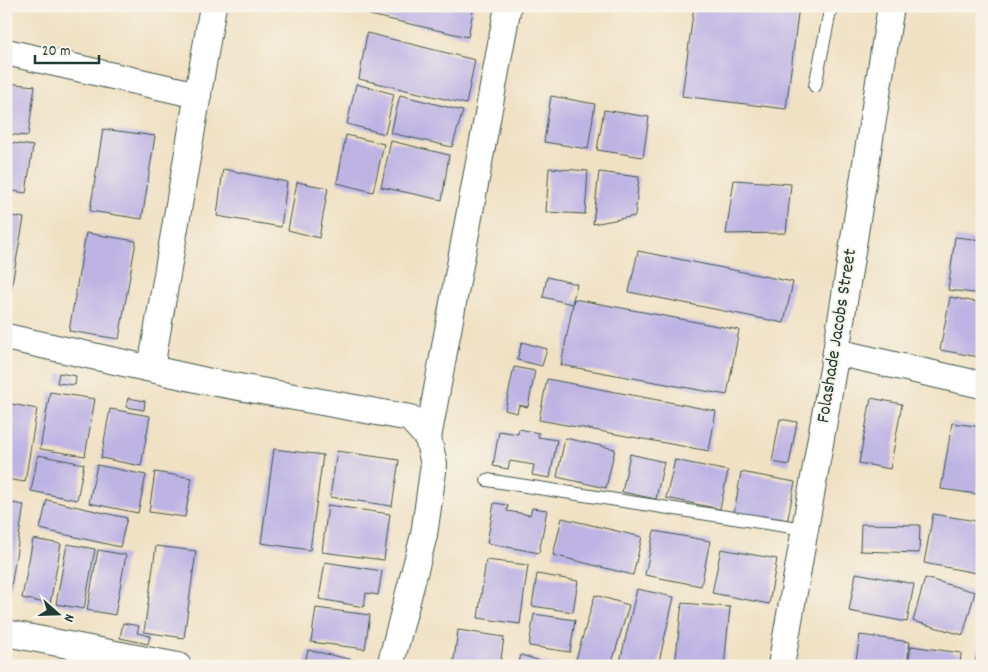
<svg xmlns="http://www.w3.org/2000/svg" width="988" height="672" font-family="Dekko,sans-serif">
	<rect width="100%" height="100%" fill="#f7f3e8"/>
	<filter id="ink" filterUnits="userSpaceOnUse"><feTurbulence type="fractalNoise" baseFrequency=".02" numOctaves="2"/><feDisplacementMap in="SourceGraphic" scale="10" xChannelSelector="R" yChannelSelector="G"/><feConvolveMatrix kernelMatrix="1 2 1 2 8 2 1 2 1" color-interpolation-filters="sRGB"/></filter>
	<filter id="wash" filterUnits="userSpaceOnUse"><feTurbulence type="fractalNoise" baseFrequency=".0096" numOctaves="4" result="noise"/><feDisplacementMap in="SourceGraphic" scale="20" xChannelSelector="R" yChannelSelector="G"/><feGaussianBlur stdDeviation="1.12" result="paint"/><feColorMatrix in="noise" values="0 0 0 0 0 0 0 0 0 0 0 0 0 0 0 0 0 1.4 0 .05"/><feComposite in="paint" operator="in"/></filter>
	<g filter="url(#wash)">
		<rect width="100%" height="100%" fill="#f0e1c3"/>
		<g id="blocks">
			<g fill="#beb4e4">
				<polygon points="371,6 474,6 468,37 370,15"/>
				<polygon points="694,6 799,6 786,109 682,96"/>
				<polygon points="367,33 475,60 466,104 359,79"/>
				<polygon points="6,83 35,86 28,136 6,134"/>
				<polygon points="356,84 394,94 385,134 347,124"/>
				<polygon points="400,95 463,111 452,147 391,133"/>
				<polygon points="551,96 595,104 588,149 544,142"/>
				<polygon points="604,110 649,117 643,157 597,150"/>
				<polygon points="103,129 155,136 142,219 90,211"/>
				<polygon points="346,135 384,144 373,192 337,183"/>
				<polygon points="391,141 449,155 442,200 381,187"/>
				<polygon points="6,142 33,146 26,193 6,190"/>
				<polygon points="549,168 588,171 585,214 546,212"/>
				<polygon points="223,169 287,182 281,227 217,216"/>
				<polygon points="599,172 639,177 635,216 593,224"/>
				<polygon points="734,180 791,184 786,233 726,234"/>
				<polygon points="297,182 328,188 319,238 288,230"/>
				<polygon points="6,215 24,218 9,300 6,300"/>
				<polygon points="86,233 136,241 119,339 69,331"/>
				<polygon points="955,237 982,240 982,294 948,290"/>
				<polygon points="638,251 793,282 784,323 629,292"/>
				<polygon points="547,277 577,284 572,304 543,297"/>
				<polygon points="950,297 982,303 982,339 979,357 940,350"/>
				<polygon points="574,299 739,330 727,395 561,365"/>
				<polygon points="522,342 547,349 542,366 517,360"/>
				<polygon points="514,367 535,371 528,407 519,405 517,413 505,410"/>
				<polygon points="59,373 76,376 75,385 57,383"/>
				<polygon points="547,379 716,411 709,451 539,420"/>
				<polygon points="50,392 95,399 85,456 40,449"/>
				<polygon points="128,398 145,401 144,410 126,407"/>
				<polygon points="871,398 902,404 890,469 859,463"/>
				<polygon points="6,403 37,409 25,482 6,479"/>
				<polygon points="110,409 150,416 141,466 101,458"/>
				<polygon points="780,419 797,422 789,465 772,462"/>
				<polygon points="952,423 982,427 982,465 977,494 941,489"/>
				<polygon points="519,429 539,433 538,437 557,440 550,478 532,475 534,465 510,461 508,469 493,466 499,431 518,434"/>
				<polygon points="565,438 615,449 606,488 557,477"/>
				<polygon points="274,449 323,455 310,550 261,543"/>
				<polygon points="337,451 399,460 392,506 330,497"/>
				<polygon points="630,454 664,462 656,499 622,492"/>
				<polygon points="38,455 84,464 77,500 31,491"/>
				<polygon points="675,460 728,471 720,509 666,498"/>
				<polygon points="97,465 146,475 138,513 89,503"/>
				<polygon points="155,472 192,478 185,517 149,512"/>
				<polygon points="741,472 795,482 787,523 734,514"/>
				<polygon points="47,500 127,518 120,547 40,529"/>
				<polygon points="6,502 24,505 9,600 6,599"/>
				<polygon points="494,503 508,505 507,511 530,515 532,508 547,510 539,553 487,543"/>
				<polygon points="328,505 390,514 384,560 322,552"/>
				<polygon points="933,514 982,522 982,539 976,573 924,563"/>
				<polygon points="562,518 642,537 633,575 553,555"/>
				<polygon points="861,524 920,525 919,553 860,551"/>
				<polygon points="654,531 710,541 701,586 645,575"/>
				<polygon points="33,539 61,544 50,604 22,598"/>
				<polygon points="67,544 95,549 84,609 56,604"/>
				<polygon points="156,546 196,551 184,638 144,632"/>
				<polygon points="721,549 777,559 769,604 712,593"/>
				<polygon points="98,550 126,555 115,615 87,610"/>
				<polygon points="486,560 528,565 520,624 478,618"/>
				<polygon points="325,562 382,571 378,595 366,593 364,607 319,599"/>
				<polygon points="856,573 914,584 907,622 849,611"/>
				<polygon points="537,574 578,581 573,612 532,606"/>
				<polygon points="925,578 975,592 963,635 913,621"/>
				<polygon points="637,589 674,597 658,666 619,666"/>
				<polygon points="595,595 629,605 611,666 574,666"/>
				<polygon points="682,603 730,607 724,666 675,666"/>
				<polygon points="316,608 370,615 365,649 311,642"/>
				<polygon points="534,614 575,620 570,652 529,646"/>
				<polygon points="123,623 139,626 137,633 150,636 148,644 120,638"/>
				<polygon points="458,630 504,637 500,666 453,666"/>
				<polygon points="860,635 910,642 907,666 855,666"/>
				<polygon points="911,646 961,653 960,666 908,666"/>
				<polygon points="979,647 982,647 982,666 974,666"/>
				<polygon points="308,650 354,660 353,666 304,666"/>
				<polygon points="521,655 554,665 554,666 518,666"/>
			</g>
		</g>
	</g>
	<g filter="url(#ink)">
		<use href="#blocks" fill-opacity="0" stroke="#3e5649" stroke-width="1"/>
		<g fill="none" stroke-linecap="round" stroke-linejoin="round">
			<g stroke="#3e5649" stroke-width="14">
				<g id="service">
					<polyline points="815,86 831,6"/>
					<polyline points="487,480 805,529"/>
				</g>
			</g>
			<g stroke="#3e5649" stroke-width="28">
				<g id="minor">
					<polyline points="6,52 198,95"/>
					<polyline points="6,337 206,381 410,418 428,438 434,464 424,535 390,666"/>
					<polyline points="836,352 982,385"/>
					<polyline points="151,368 213,6"/>
					<polyline points="428,438 508,6"/>
					<polyline points="6,633 178,666"/>
					<polyline points="781,666 836,352 891,6"/>
				</g>
			</g>
			<use href="#service" stroke="#fff" stroke-width="12"/>
			<use href="#minor" stroke="#fff" stroke-width="26"/>
		</g>
	</g>
	<g text-anchor="middle" dominant-baseline="central" stroke-width="4" stroke-linejoin="round" paint-order="stroke">
		<g font-size="19" fill="#1f3d34" stroke="#f7f3e8">
			<text transform="translate(838 336) rotate(-81)">Folashade Jacobs Street</text>
		</g>
	</g>
	<rect width="988" height="672" fill="none" stroke="#f7f3e8" stroke-width="25"/>
	<g transform="translate(58 614) rotate(110)" stroke="#f7f3e8" stroke-width="4" paint-order="stroke">
	<path d="M0-4L9 19L0 12L-9 19Z" fill="#1f3d34"/>
	<text y="-8" font-size="14" font-weight="bold" text-anchor="middle" fill="#1f3d34">N</text>
	</g>
	<path d="M35 55v8h64v-8" fill="none" stroke="#1f3d34" stroke-width="2.5"/>
	<text x="42" y="55" font-size="15" fill="#1f3d34" stroke="#f7f3e8" stroke-width="4" paint-order="stroke">20 m</text>
</svg>
